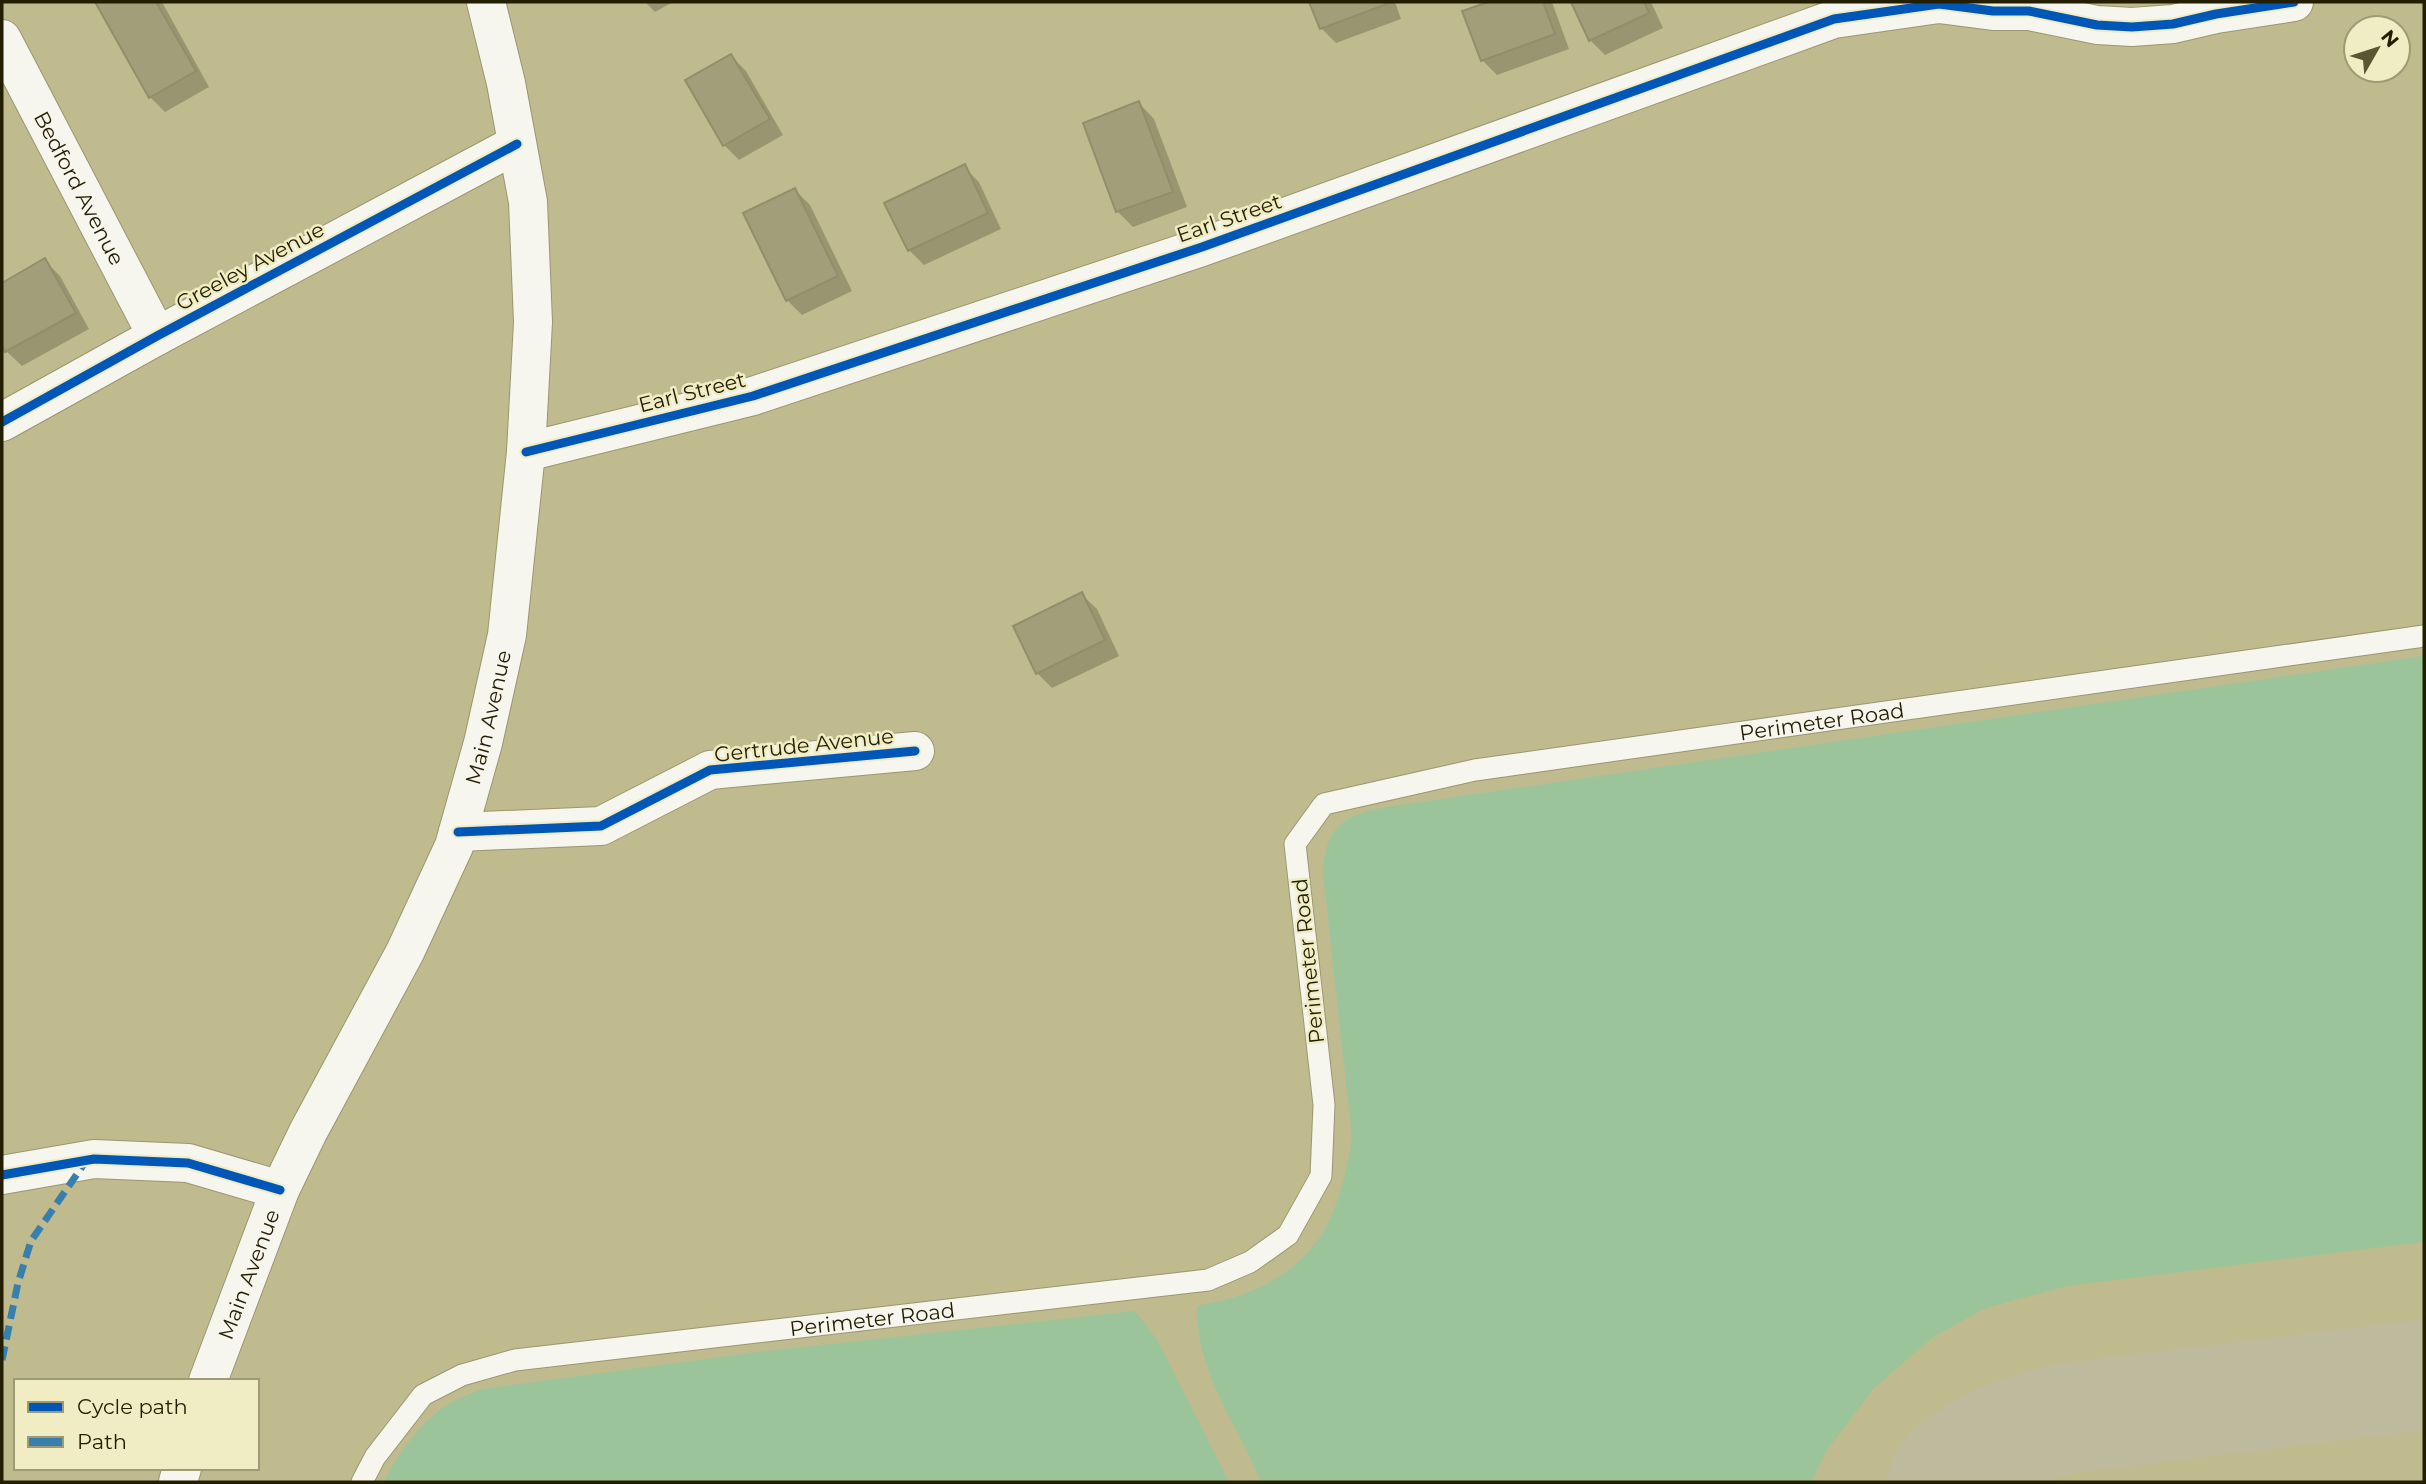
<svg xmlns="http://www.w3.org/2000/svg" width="2426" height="1484" font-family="Montserrat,sans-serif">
	<rect width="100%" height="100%" fill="#c0bb8e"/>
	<g fill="#9bc49b">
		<path d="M2424 656V1242L2068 1286 1986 1308 1933 1337 1874 1388 1827 1450 1811 1482H1261C1237 1423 1196 1373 1197 1306 1214 1302 1233 1299 1249 1292 1324 1260 1339 1212 1352 1138L1323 873C1326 822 1347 814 1393 806Z"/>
		<path d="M1135 1311 1158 1341 1229 1482H384C395 1457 423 1420 447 1405 457 1398 471 1394 482 1389L758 1352Z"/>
	</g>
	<g fill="#0003">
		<polygon points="97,2 162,2 209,87 165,112 150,97"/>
		<polygon points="645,2 673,2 655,12"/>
		<polygon points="1311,2 1395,2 1401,19 1336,43 1321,28"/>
		<polygon points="1493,2 1552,2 1569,49 1497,75 1482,60 1464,12"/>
		<polygon points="1573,2 1651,2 1663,28 1605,55 1590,40"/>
		<polygon points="731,56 746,71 783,135 739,160 724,145"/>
		<polygon points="1139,103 1154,119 1187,207 1133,227 1117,211 1085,124"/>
		<polygon points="964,167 979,182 1001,229 924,265 909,250"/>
		<polygon points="795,190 810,205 852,291 802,315 787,300"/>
		<polygon points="45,261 60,276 89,329 22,366 6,351 2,342 2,285"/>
		<polygon points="1081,594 1097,609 1119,656 1052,688 1037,673 1015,627"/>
	</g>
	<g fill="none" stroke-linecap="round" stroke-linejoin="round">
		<path stroke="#beba9e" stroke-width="110" d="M1943 1482C1976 1441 2027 1427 2076 1417L2424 1375"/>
	</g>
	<g fill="#a29e79" stroke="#928e6a" stroke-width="2">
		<polygon points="95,2 156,2 196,71 149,98"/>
		<polygon points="1309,2 1386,2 1387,4 1320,29"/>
		<polygon points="1488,2 1543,2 1555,34 1481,61 1462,11"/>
		<polygon points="1571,2 1644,2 1649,13 1589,41"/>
		<polygon points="731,54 770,119 723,146 685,80"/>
		<polygon points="1139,101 1173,192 1116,212 1083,123"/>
		<polygon points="965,164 988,213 908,251 884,203"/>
		<polygon points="795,188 838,276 786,301 743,213"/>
		<polygon points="45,258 76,313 5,352 2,346 2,283"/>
		<polygon points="1082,592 1105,640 1036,674 1013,626"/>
	</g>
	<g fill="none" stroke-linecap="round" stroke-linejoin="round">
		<g stroke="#9a9671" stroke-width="23">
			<g id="service">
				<path id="s1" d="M362 1482 375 1457 423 1395 462 1375 515 1360 1208 1280 1250 1262 1288 1235 1321 1176 1324 1105 1295 844 1324 804 1475 770 2424 636"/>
			</g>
		</g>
		<g stroke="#9a9671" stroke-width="40">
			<g id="minor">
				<path id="s2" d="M2 39 157 336"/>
				<polyline points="2,422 157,336 517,144"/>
				<polyline points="526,452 753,396 1202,247 1834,19 1939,4 1993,11 2029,11 2097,25 2132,27 2173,24 2216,14 2294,2"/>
				<polyline points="458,832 601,826 710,770 915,751"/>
			</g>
		</g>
		<g stroke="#9a9671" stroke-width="40">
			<polyline id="tertiary" points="2,1175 94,1159 188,1163 280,1190"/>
		</g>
		<g stroke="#9a9671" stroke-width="40">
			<g id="primary">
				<path id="s3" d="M208 1381 280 1190 308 1132 405 952 454 846 483 743 507 635 526 452 533 322 528 202 506 83 486 2"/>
				<polyline points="178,1482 182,1468"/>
			</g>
		</g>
		<use href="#service" stroke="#f6f5ee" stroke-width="21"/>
		<use href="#minor" stroke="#f6f5ee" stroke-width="38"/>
		<use href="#tertiary" stroke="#f6f5ee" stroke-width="38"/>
		<use href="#primary" stroke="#f6f5ee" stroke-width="38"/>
		<polyline stroke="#377fac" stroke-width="7" stroke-dasharray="14 7" stroke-linecap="butt" points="2,1360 18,1283 31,1241 86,1161"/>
		<g stroke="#f0ecc3" stroke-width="13">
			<g id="cycleway">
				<polyline points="2,422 157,336 517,144"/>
				<polyline points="526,452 753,396 1202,247 1834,19 1939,4 1993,11 2029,11 2097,25 2132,27 2173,24 2216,14 2294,2"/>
				<polyline points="458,832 601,826 710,770 915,751"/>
				<polyline points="2,1175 94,1159 188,1163 280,1190"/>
			</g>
		</g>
		<use href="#cycleway" stroke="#0057b8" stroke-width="9"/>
	</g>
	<g text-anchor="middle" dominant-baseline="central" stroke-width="5" stroke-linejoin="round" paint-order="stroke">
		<g font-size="21" fill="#231e00" stroke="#f0ecc3">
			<text stroke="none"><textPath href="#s2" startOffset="168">Bedford Avenue</textPath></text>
			<text transform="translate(1229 218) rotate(-19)">Earl Street</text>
			<text transform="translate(250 266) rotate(-28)">Greeley Avenue</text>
			<text transform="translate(692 392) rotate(-14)">Earl Street</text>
			<text stroke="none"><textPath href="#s3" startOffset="723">Main Avenue</textPath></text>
			<text stroke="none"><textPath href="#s1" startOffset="1951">Perimeter Road</textPath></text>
			<text transform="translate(804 745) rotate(-6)">Gertrude Avenue</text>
			<text transform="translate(1308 961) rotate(-96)">Perimeter Road</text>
			<text stroke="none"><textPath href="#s3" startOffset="114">Main Avenue</textPath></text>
			<text stroke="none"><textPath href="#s1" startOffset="565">Perimeter Road</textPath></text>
		</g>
	</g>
	<rect width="2426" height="1484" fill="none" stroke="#231e00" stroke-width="7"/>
	<rect x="14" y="1379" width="245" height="91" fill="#f0ecc3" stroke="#9e9a75" stroke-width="2"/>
	<rect x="28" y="1402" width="35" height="10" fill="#0057b8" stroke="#9e9a75" stroke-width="2"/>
	<text x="77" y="1414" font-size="21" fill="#231e00">Cycle path</text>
	<rect x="28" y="1437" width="35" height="10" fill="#377fac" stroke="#9e9a75" stroke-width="2"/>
	<text x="77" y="1449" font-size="21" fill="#231e00">Path</text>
	<g transform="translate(2377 49) rotate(51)"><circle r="33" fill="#f0ecc3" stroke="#9e9a75" stroke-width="2"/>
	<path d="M0-5L12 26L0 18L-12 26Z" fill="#5a5532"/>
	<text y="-10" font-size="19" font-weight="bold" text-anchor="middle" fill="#231e00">N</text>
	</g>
</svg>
